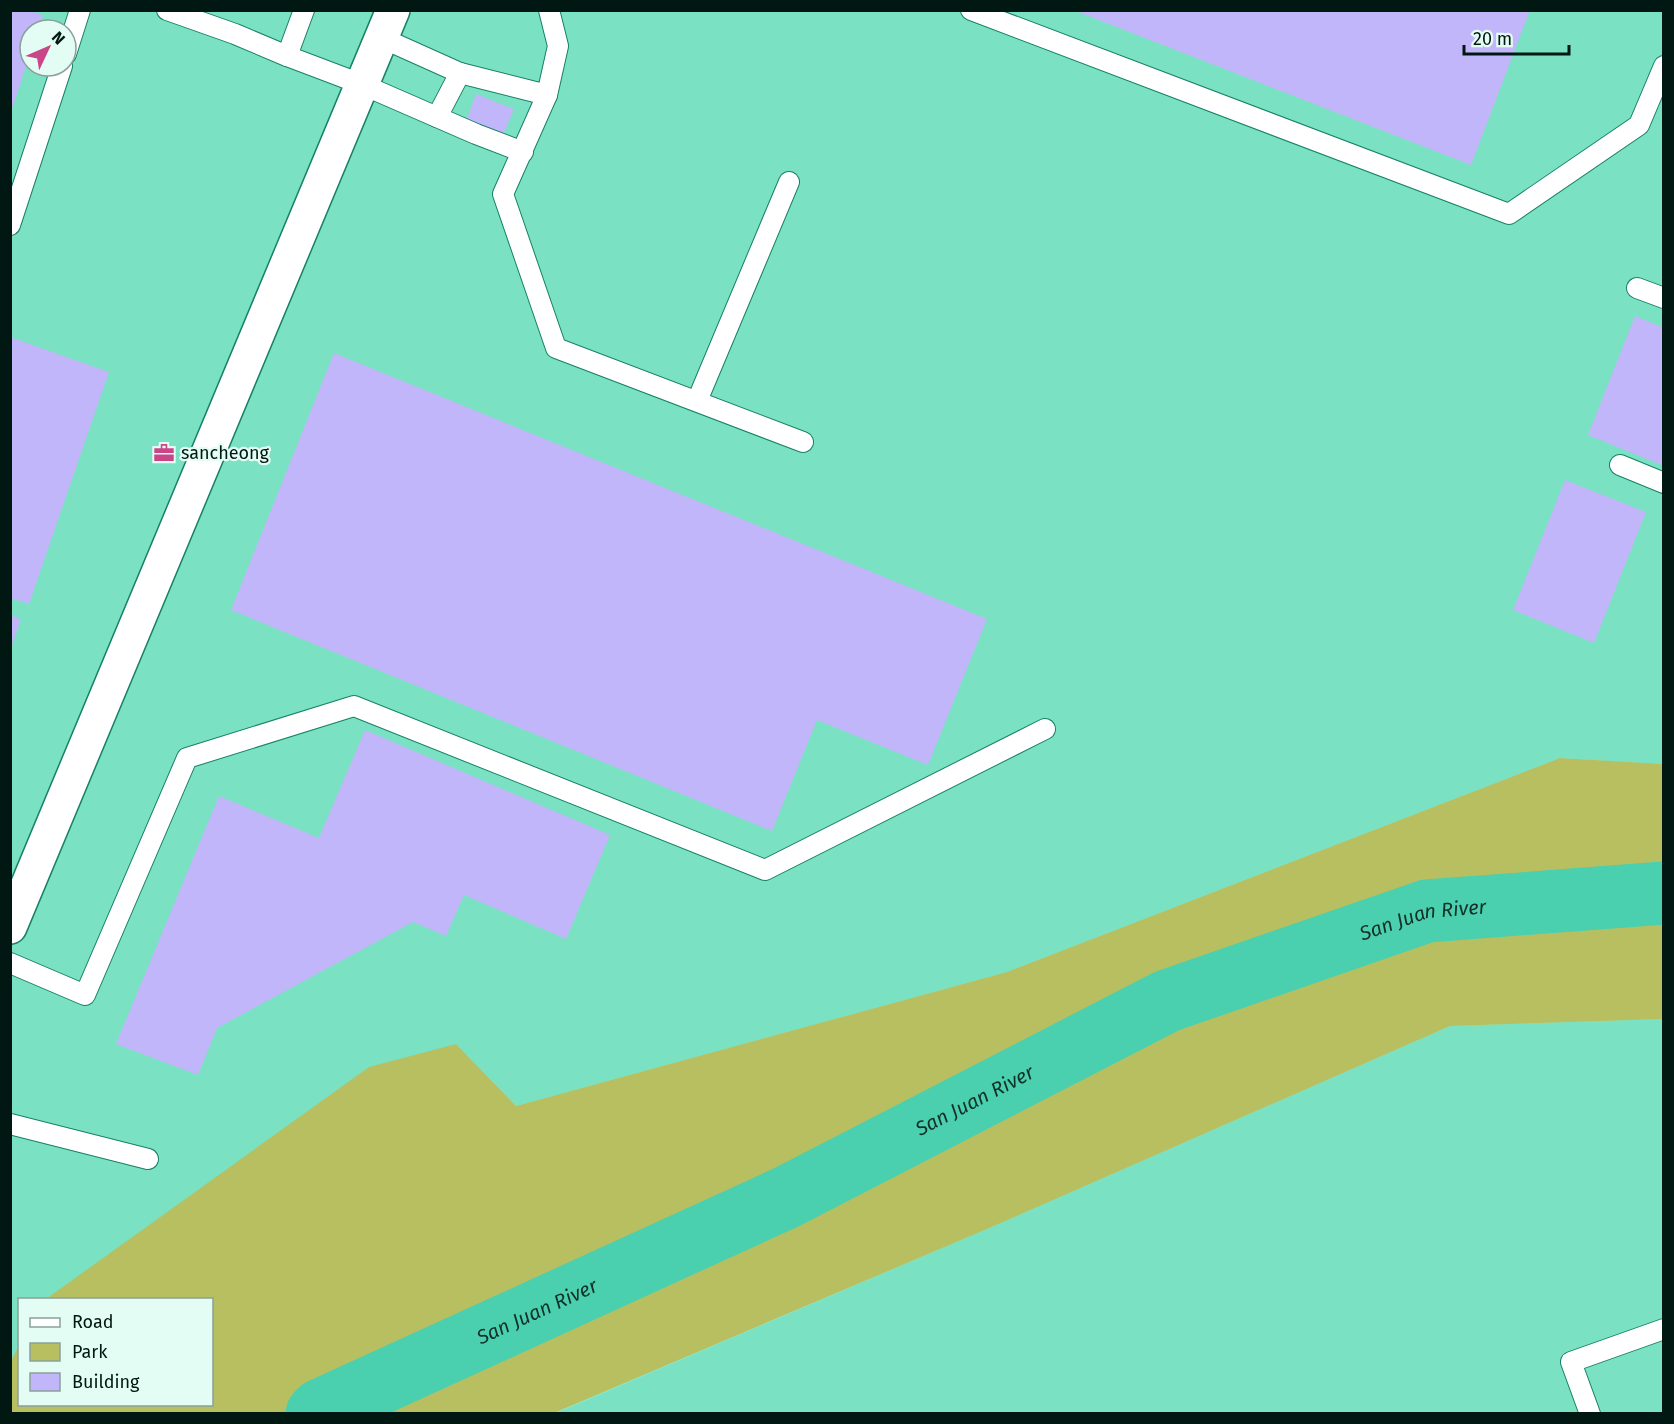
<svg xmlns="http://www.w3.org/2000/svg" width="1674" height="1424" font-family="'Fira Sans',sans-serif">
	<rect width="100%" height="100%" fill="#8eebcf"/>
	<g fill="#7ae1c2" fill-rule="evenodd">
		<path d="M10 11H1663V764L1560 758 1007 972 516 1106 456 1044 46 1299 20 1300 19 1345 11 1361ZM30 30H66V66H30Z"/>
		<polygon points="1663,1019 1663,1413 554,1414 987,1229 1450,1026"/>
	</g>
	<polygon fill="#b8bf61" points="1560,758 1663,764 1663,1019 1450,1026 987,1229 554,1413 11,1413 11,1361 19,1345 20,1404 212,1404 212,1300 46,1299 369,1067 456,1044 516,1106 1007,972"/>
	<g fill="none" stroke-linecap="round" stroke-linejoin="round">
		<path stroke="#4ad0ae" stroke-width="63" id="s1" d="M317 1414 321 1410 787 1197 1167 1001 1427 911 1664 893"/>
	</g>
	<g fill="#c2b6fa">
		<polygon points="10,10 28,10 43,15 38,30 30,30 30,54 11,112"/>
		<polygon points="1073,10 1530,10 1471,165"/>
		<polygon points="476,94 514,109 503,135 466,121"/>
		<polygon points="1635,316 1664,328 1664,466 1588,435"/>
		<polygon points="10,337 109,372 29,604 10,598"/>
		<polygon points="334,353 987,619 928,765 817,720 772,831 231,610"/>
		<polygon points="1565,480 1646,512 1594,643 1513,610"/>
		<polygon points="10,615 21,619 11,648 10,648"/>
		<polygon points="365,730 610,835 566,939 464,895 446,936 413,922 217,1028 198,1075 116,1044 219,796 319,838"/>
	</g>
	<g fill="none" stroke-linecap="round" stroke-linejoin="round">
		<g stroke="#178068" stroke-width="22">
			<g id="lane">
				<polyline points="167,10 235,34 287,56 361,84 476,134 523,152"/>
				<polyline points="549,10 558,46 547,95 503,194 556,348 803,442"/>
				<polyline points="971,10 1509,214 1639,125 1664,66"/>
				<polyline points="382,38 460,73 547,95"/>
				<polyline points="66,54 80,10"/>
				<polyline points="287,56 304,10"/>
				<polyline points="437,117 460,73"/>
				<polyline points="10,225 62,66"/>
				<polyline points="1637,288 1664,298"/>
				<polyline points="697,401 789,182"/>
				<polyline points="1620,465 1664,483"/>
				<polyline points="10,963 85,995 187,758 354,706 765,870 1045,729"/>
				<polyline points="10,1124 148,1159"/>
				<polyline points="1590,1414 1571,1362 1664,1329"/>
			</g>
		</g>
		<g stroke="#178068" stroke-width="36">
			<polyline id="street" points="10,927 393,10"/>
		</g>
		<use href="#lane" stroke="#fff" stroke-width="20"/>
		<use href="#street" stroke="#fff" stroke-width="33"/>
	</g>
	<defs>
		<g id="office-bare" transform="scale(1.62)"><path d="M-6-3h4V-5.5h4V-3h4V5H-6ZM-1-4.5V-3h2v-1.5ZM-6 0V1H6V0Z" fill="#cb4689" stroke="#e4fdf4" stroke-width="2.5" paint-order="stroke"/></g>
	</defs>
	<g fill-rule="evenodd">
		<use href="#office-bare" x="164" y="453"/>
	</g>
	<g text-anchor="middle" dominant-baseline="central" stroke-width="4.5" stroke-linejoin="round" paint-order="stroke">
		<g font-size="18" fill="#001811" stroke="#e4fdf4" text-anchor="start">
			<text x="181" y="453">sancheong</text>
		</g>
		<g font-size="20" font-style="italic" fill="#133028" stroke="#e4fdf4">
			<text stroke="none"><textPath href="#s1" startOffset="1215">San Juan River</textPath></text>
			<text stroke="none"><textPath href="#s1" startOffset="729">San Juan River</textPath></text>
			<text stroke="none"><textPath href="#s1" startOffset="243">San Juan River</textPath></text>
		</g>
	</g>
	<rect width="1674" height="1424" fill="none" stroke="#001811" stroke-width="24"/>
	<rect x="18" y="1298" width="195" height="108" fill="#e4fdf4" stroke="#89a199" stroke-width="1.5"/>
	<rect x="30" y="1318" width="30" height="9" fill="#ffffff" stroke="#89a199" stroke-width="1.5"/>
	<text x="72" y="1328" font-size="18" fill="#001811">Road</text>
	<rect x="30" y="1343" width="30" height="18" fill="#b8bf61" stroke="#89a199" stroke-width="1.5"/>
	<text x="72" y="1358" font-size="18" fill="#001811">Park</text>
	<rect x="30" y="1373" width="30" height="18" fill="#c2b6fa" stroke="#89a199" stroke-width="1.5"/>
	<text x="72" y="1388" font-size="18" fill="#001811">Building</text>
	<g transform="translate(48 48) rotate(46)"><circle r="28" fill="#e4fdf4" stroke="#89a199" stroke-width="1.5"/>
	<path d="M0-4.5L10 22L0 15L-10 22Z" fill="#cb4689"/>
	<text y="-9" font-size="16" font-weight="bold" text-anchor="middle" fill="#001811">N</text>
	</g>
	<path d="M1464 45v9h105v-9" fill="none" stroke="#001811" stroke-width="3"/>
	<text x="1473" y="45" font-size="18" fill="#001811" stroke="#e4fdf4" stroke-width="4.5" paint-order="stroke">20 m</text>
</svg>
